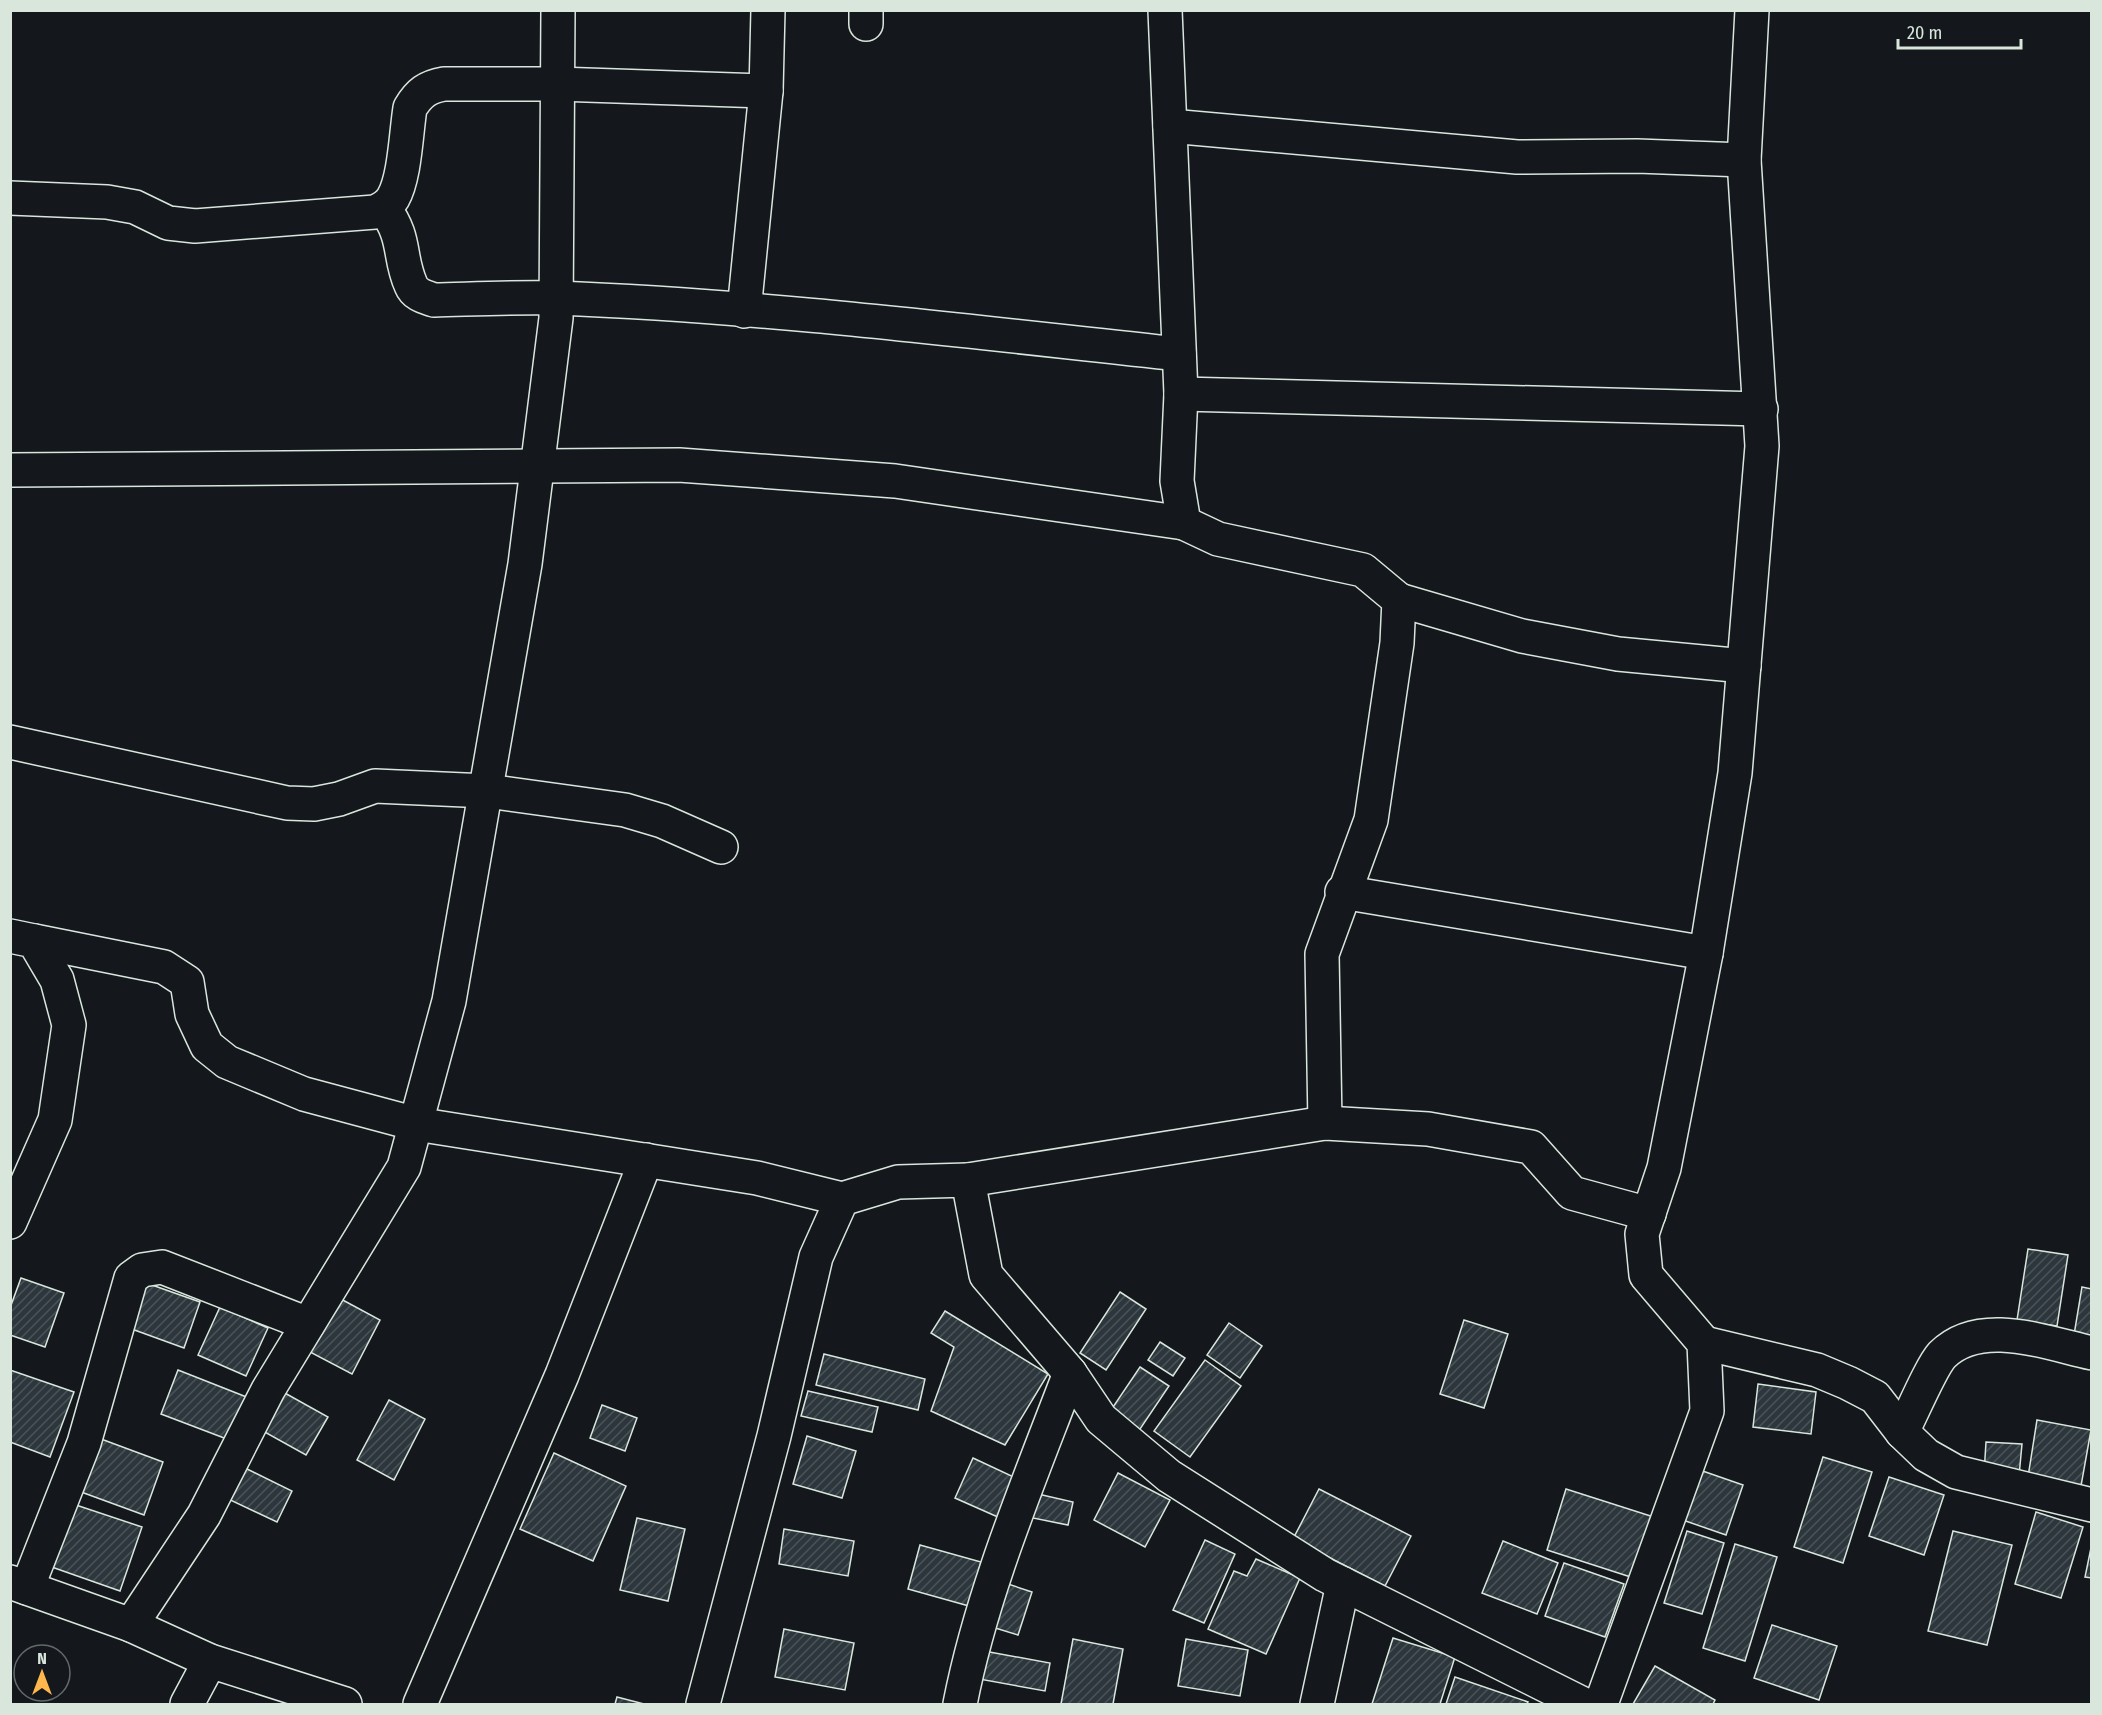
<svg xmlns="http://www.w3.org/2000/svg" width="2102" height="1715" font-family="'Fira Sans Condensed',sans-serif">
	<defs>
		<pattern id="building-hatch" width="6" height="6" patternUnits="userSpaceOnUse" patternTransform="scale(1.5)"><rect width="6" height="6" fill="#2c363c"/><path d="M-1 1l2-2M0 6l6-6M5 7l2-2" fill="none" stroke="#4a5358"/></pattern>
	</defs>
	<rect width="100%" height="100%" fill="#14181c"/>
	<g fill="url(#building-hatch)" stroke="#d8e6dc" stroke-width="1.5">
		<polygon points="2028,1249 2068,1255 2057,1326 2017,1320"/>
		<polygon points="21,1278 64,1293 45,1347 10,1335 10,1308"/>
		<polygon points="135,1279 200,1302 184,1348 118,1324"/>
		<polygon points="2082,1287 2092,1289 2092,1351 2072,1347"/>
		<polygon points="1120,1292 1146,1309 1106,1370 1080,1353"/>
		<polygon points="339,1298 380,1320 352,1374 310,1352"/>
		<polygon points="220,1307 268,1328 246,1376 198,1355"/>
		<polygon points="945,1311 1048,1374 1005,1445 931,1411 954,1347 931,1333"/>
		<polygon points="1464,1320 1508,1334 1484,1408 1440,1394"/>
		<polygon points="1229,1323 1262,1346 1240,1378 1207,1355"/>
		<polygon points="1160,1342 1185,1358 1173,1376 1148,1360"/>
		<polygon points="824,1354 925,1379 918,1410 816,1385"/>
		<polygon points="1205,1360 1241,1386 1190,1457 1154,1431"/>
		<polygon points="1140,1367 1169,1386 1138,1432 1109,1413"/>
		<polygon points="10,1370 74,1392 50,1457 10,1442"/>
		<polygon points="178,1370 249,1398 232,1441 161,1414"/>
		<polygon points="1758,1384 1816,1392 1811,1434 1753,1427"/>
		<polygon points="808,1391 878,1407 872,1432 801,1416"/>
		<polygon points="283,1392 328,1417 306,1455 261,1430"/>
		<polygon points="389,1400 425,1419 394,1480 357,1460"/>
		<polygon points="602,1405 637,1418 625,1451 590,1438"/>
		<polygon points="2037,1420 2091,1430 2081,1486 2028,1477"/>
		<polygon points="93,1436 163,1462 144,1515 73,1489"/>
		<polygon points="807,1436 856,1451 842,1498 793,1484"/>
		<polygon points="1986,1442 2022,1444 2019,1476 1984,1474"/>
		<polygon points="554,1453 626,1486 593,1561 520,1529"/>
		<polygon points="1823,1457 1872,1472 1843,1563 1794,1547"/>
		<polygon points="973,1458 1018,1479 1000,1518 955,1498"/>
		<polygon points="241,1466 292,1491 277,1522 226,1498"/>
		<polygon points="1694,1468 1743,1485 1726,1535 1677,1518"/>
		<polygon points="1118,1473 1170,1500 1145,1547 1094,1520"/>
		<polygon points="1889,1477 1944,1495 1924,1555 1869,1536"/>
		<polygon points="1319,1489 1411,1536 1385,1586 1293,1539"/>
		<polygon points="1566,1489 1660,1519 1640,1580 1547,1550"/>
		<polygon points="1038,1494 1073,1502 1068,1525 1033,1518"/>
		<polygon points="67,1502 142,1527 120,1591 46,1565"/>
		<polygon points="2036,1512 2083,1527 2061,1598 2015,1584"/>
		<polygon points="637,1518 685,1529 668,1601 620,1590"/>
		<polygon points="784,1529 854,1541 848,1576 779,1564"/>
		<polygon points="1687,1531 1724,1543 1702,1614 1664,1603"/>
		<polygon points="1953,1531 2012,1545 1987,1645 1928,1631"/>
		<polygon points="1205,1540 1235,1554 1204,1623 1173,1610"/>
		<polygon points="1503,1541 1558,1563 1537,1614 1482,1593"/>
		<polygon points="2092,1543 2092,1578 2085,1577"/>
		<polygon points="1735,1544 1777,1557 1745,1661 1703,1648"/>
		<polygon points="920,1545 981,1562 969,1606 908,1589"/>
		<polygon points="1256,1559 1300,1578 1266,1654 1208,1629 1234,1571 1247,1576"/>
		<polygon points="1564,1563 1624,1584 1605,1637 1545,1616"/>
		<polygon points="1005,1583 1032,1592 1018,1635 992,1627"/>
		<polygon points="1772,1625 1837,1646 1819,1700 1754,1678"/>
		<polygon points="784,1629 854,1643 845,1690 775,1677"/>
		<polygon points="1393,1638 1455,1657 1440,1704 1372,1704"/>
		<polygon points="1073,1639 1123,1649 1113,1704 1061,1704"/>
		<polygon points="1186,1639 1248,1650 1240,1696 1178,1686"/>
		<polygon points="984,1651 1050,1663 1045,1691 979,1679"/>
		<polygon points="1655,1666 1715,1700 1713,1704 1633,1704"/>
		<polygon points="1455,1677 1528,1702 1527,1704 1446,1704"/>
		<polygon points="617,1697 644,1704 615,1704"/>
	</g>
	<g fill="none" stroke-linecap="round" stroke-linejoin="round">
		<g stroke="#d8e6dc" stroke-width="36">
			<g id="minor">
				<polyline points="866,10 866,24"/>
				<polyline points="1165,10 1181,394 1177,481 1184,523 1218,539 1363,570 1399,600 1397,643 1371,820 1322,954 1325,1123"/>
				<polyline points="1170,126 1517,157 1637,156 1744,160"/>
				<path d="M10 198 107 202 135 207 168 223 195 226 375 212C382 209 389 205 393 198 405 177 406 133 410 108 419 93 427 87 444 84H557L766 91"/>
				<path d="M384 208C407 239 398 256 411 285 415 295 425 297 434 300 475 299 516 297 556 298 765 306 972 332 1179 354"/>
				<polyline points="744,311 766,91 768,10"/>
				<polyline points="1181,394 1761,409"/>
				<polyline points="10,470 679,465 895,481 1184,523"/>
				<polyline points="1399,600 1522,636 1618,654 1744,666"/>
				<polyline points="10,742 287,803 314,804 339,799 375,786 487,791 625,810 662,821 721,847"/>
				<polyline points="1342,892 1706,953"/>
				<polyline points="10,936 34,941 57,980 69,1025 55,1120 10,1222"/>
				<polyline points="34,941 164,967 187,982 192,1014 207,1046 227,1062 304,1094 416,1124 757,1178 842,1199"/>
				<polyline points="968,1180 1325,1123 1428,1129 1531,1147 1572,1193 1649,1214"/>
				<polyline points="1704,1343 1817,1370 1848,1383 1875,1397 1902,1432 1926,1455 1956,1472 2092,1505"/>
				<path d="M1902 1432C1911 1415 1931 1367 1942 1355 1980 1317 2046 1343 2092 1353"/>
				<polyline points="10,1582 131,1625 210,1661 345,1704"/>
				<polyline points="27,1588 84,1443 131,1278 142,1270 162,1267 308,1324"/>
				<polyline points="131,1625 204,1515 268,1390 404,1167 449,1001 525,564 556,318 558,10"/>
				<polyline points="187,1704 210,1661"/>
				<polyline points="420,1704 562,1375 646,1160"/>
				<polyline points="703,1704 774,1436 816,1257 842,1199 898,1182 968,1180 986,1275 1070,1373 1101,1419 1169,1476 1325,1575 1583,1704"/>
				<path d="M960 1704C982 1591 1029 1481 1070 1373"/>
				<polyline points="1317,1704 1343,1584"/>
				<polyline points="1601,1704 1707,1411 1704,1343 1646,1275 1642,1234 1664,1168 1706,953 1735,773 1762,446 1744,160 1752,10"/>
			</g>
		</g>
		<use href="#minor" stroke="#14181c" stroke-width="33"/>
	</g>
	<rect width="2102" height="1715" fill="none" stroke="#d8e6dc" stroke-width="24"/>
	<g transform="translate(42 1673)"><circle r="28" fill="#14181c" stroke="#626a69" stroke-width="1.5"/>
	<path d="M0-4.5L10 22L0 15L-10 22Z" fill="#ffb74d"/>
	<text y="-9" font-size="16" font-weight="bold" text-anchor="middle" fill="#d8e6dc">N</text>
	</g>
	<path d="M1898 39v9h123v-9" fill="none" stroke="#d8e6dc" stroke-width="3"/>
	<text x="1907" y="39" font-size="18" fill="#d8e6dc" stroke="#14181c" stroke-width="4.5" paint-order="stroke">20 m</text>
</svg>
